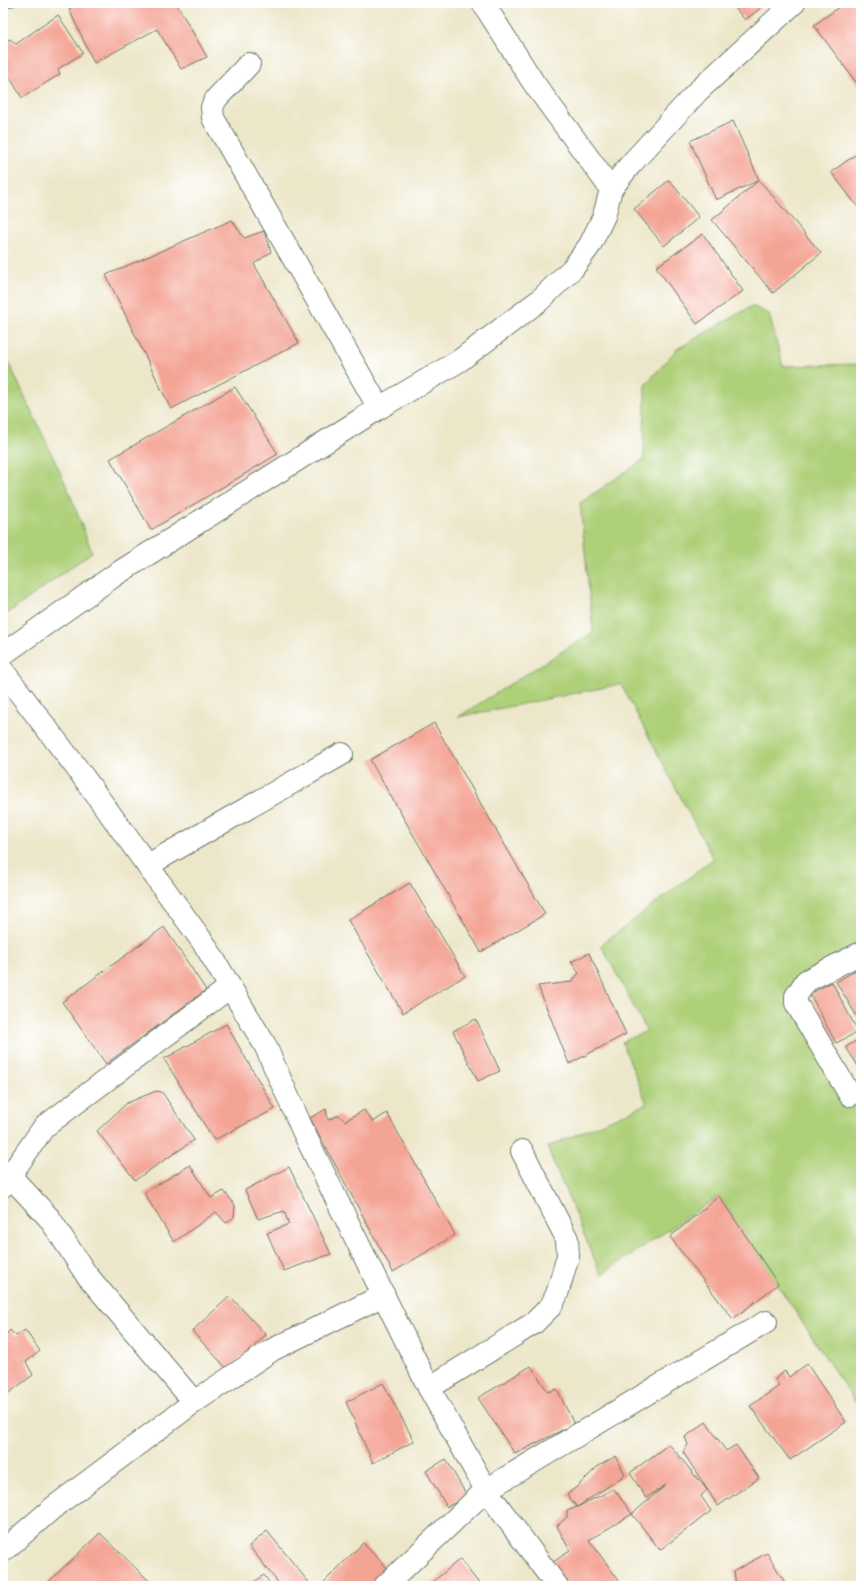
<svg xmlns="http://www.w3.org/2000/svg" width="864" height="1589" font-family="'Playpen Sans',sans-serif">
	<rect width="100%" height="100%" fill="#fff"/>
	<filter id="ink" filterUnits="userSpaceOnUse"><feTurbulence type="fractalNoise" baseFrequency=".025" numOctaves="2"/><feDisplacementMap in="SourceGraphic" scale="8" xChannelSelector="R" yChannelSelector="G"/><feConvolveMatrix kernelMatrix="1 2 1 2 8 2 1 2 1" color-interpolation-filters="sRGB"/></filter>
	<filter id="wash" filterUnits="userSpaceOnUse"><feTurbulence type="fractalNoise" baseFrequency=".012" numOctaves="4" result="noise"/><feDisplacementMap in="SourceGraphic" scale="16" xChannelSelector="R" yChannelSelector="G"/><feGaussianBlur stdDeviation="0.9" result="paint"/><feColorMatrix in="noise" values="0 0 0 0 0 0 0 0 0 0 0 0 0 0 0 0 0 1.4 0 .05"/><feComposite in="paint" operator="in"/></filter>
	<g filter="url(#wash)">
		<rect width="100%" height="100%" fill="#ede7ca"/>
		<g fill="#aed079" stroke="#668656">
			<polygon points="752,306 769,314 783,366 861,364 861,957 796,996 861,1107 861,1407 859,1408 719,1196 601,1275 547,1147 647,1104 622,1042 647,1031 601,945 713,859 621,684 458,717 593,632 580,503 644,459 645,385 677,349"/>
			<polygon points="3,350 68,489 92,552 3,617"/>
		</g>
		<g id="blocks">
			<g fill="#f4a495">
				<polygon points="3,3 20,3 5,9"/>
				<polygon points="80,3 176,3 207,57 181,69 157,29 94,63 69,9"/>
				<polygon points="731,3 767,3 745,20"/>
				<polygon points="845,3 861,3 861,83 858,85 814,25"/>
				<polygon points="58,15 83,53 58,69 60,74 22,98 3,66 3,43 10,39 16,44"/>
				<polygon points="733,121 759,180 716,200 690,141"/>
				<polygon points="861,151 861,211 831,172"/>
				<polygon points="669,180 699,217 664,246 634,209"/>
				<polygon points="759,180 821,253 773,293 712,220"/>
				<polygon points="232,220 244,238 264,231 271,252 254,264 299,343 171,409 106,275"/>
				<polygon points="703,234 743,291 697,324 656,267"/>
				<polygon points="235,387 278,454 151,530 110,459"/>
				<polygon points="434,723 545,914 481,952 370,760"/>
				<polygon points="410,883 465,976 403,1013 348,920"/>
				<polygon points="164,927 206,990 106,1064 62,1002"/>
				<polygon points="589,953 626,1034 569,1064 538,986 571,982 579,973 571,962"/>
				<polygon points="861,967 861,1023 836,982"/>
				<polygon points="832,982 858,1032 836,1043 810,994"/>
				<polygon points="476,1019 500,1071 478,1081 453,1031"/>
				<polygon points="226,1024 275,1109 214,1140 164,1059"/>
				<polygon points="861,1038 861,1071 846,1047"/>
				<polygon points="156,1091 162,1092 194,1140 135,1180 97,1131 127,1103"/>
				<polygon points="326,1109 328,1120 339,1115 345,1121 364,1110 373,1122 387,1113 455,1235 393,1272 310,1118"/>
				<polygon points="190,1165 211,1198 224,1191 235,1205 234,1217 226,1223 216,1212 174,1242 144,1193"/>
				<polygon points="289,1167 331,1254 284,1271 267,1233 289,1224 284,1211 258,1219 245,1190"/>
				<polygon points="719,1196 778,1284 733,1319 670,1237"/>
				<polygon points="230,1296 266,1335 228,1370 192,1331"/>
				<polygon points="10,1330 16,1336 25,1330 40,1351 26,1362 33,1375 6,1395 3,1394 3,1334 5,1336"/>
				<polygon points="807,1364 846,1422 790,1460 750,1406 779,1386 775,1379 785,1371 789,1377"/>
				<polygon points="531,1366 548,1392 557,1389 574,1424 515,1454 478,1398"/>
				<polygon points="383,1383 414,1441 373,1463 346,1402"/>
				<polygon points="706,1422 726,1451 736,1445 759,1478 718,1506 683,1452 688,1445 685,1437"/>
				<polygon points="669,1444 707,1490 701,1496 711,1511 660,1550 632,1514 666,1485 646,1498 630,1473"/>
				<polygon points="616,1456 625,1475 577,1507 567,1494 578,1486 597,1467"/>
				<polygon points="446,1459 467,1496 447,1507 426,1471"/>
				<polygon points="614,1489 632,1514 589,1540 623,1586 569,1586 550,1564 570,1551 557,1526 567,1517 567,1511 577,1507"/>
				<polygon points="267,1531 311,1585 310,1586 279,1586 280,1585 249,1546"/>
				<polygon points="100,1533 154,1586 44,1586"/>
				<polygon points="363,1543 393,1574 380,1586 320,1586"/>
				<polygon points="767,1553 787,1586 736,1586 734,1571"/>
				<polygon points="460,1559 481,1586 428,1586"/>
				<polygon points="264,1575 272,1586 248,1586"/>
			</g>
		</g>
	</g>
	<g filter="url(#ink)">
		<use href="#blocks" fill-opacity="0" stroke="#677868" stroke-width="1"/>
		<g fill="none" stroke-linecap="round" stroke-linejoin="round">
			<g stroke="#677868" stroke-width="24">
				<g id="minor">
					<polyline points="483,3 533,82 611,189"/>
					<polyline points="249,64 216,99 212,107 213,118 379,408"/>
					<polyline points="3,654 115,575 379,408 459,361 540,300 573,268 590,245 604,216 611,189 630,165 698,91 794,3"/>
					<polyline points="3,671 79,771 205,945 265,1045 304,1133 429,1388 486,1490 557,1586"/>
					<polyline points="148,865 342,754"/>
					<polyline points="850,1095 796,1003 796,996 806,981 861,953"/>
					<polyline points="11,1177 50,1219 86,1274 194,1402"/>
					<polyline points="3,1186 44,1127 230,987"/>
					<polyline points="429,1388 534,1323 551,1306 557,1294 568,1256 567,1239 522,1151"/>
					<polyline points="3,1551 54,1507 194,1402 272,1350 384,1295"/>
					<polyline points="385,1586 486,1490 766,1322"/>
				</g>
			</g>
			<use href="#minor" stroke="#fff" stroke-width="22"/>
		</g>
	</g>
	<rect width="864" height="1589" fill="none" stroke="#fff" stroke-width="16"/>
</svg>
